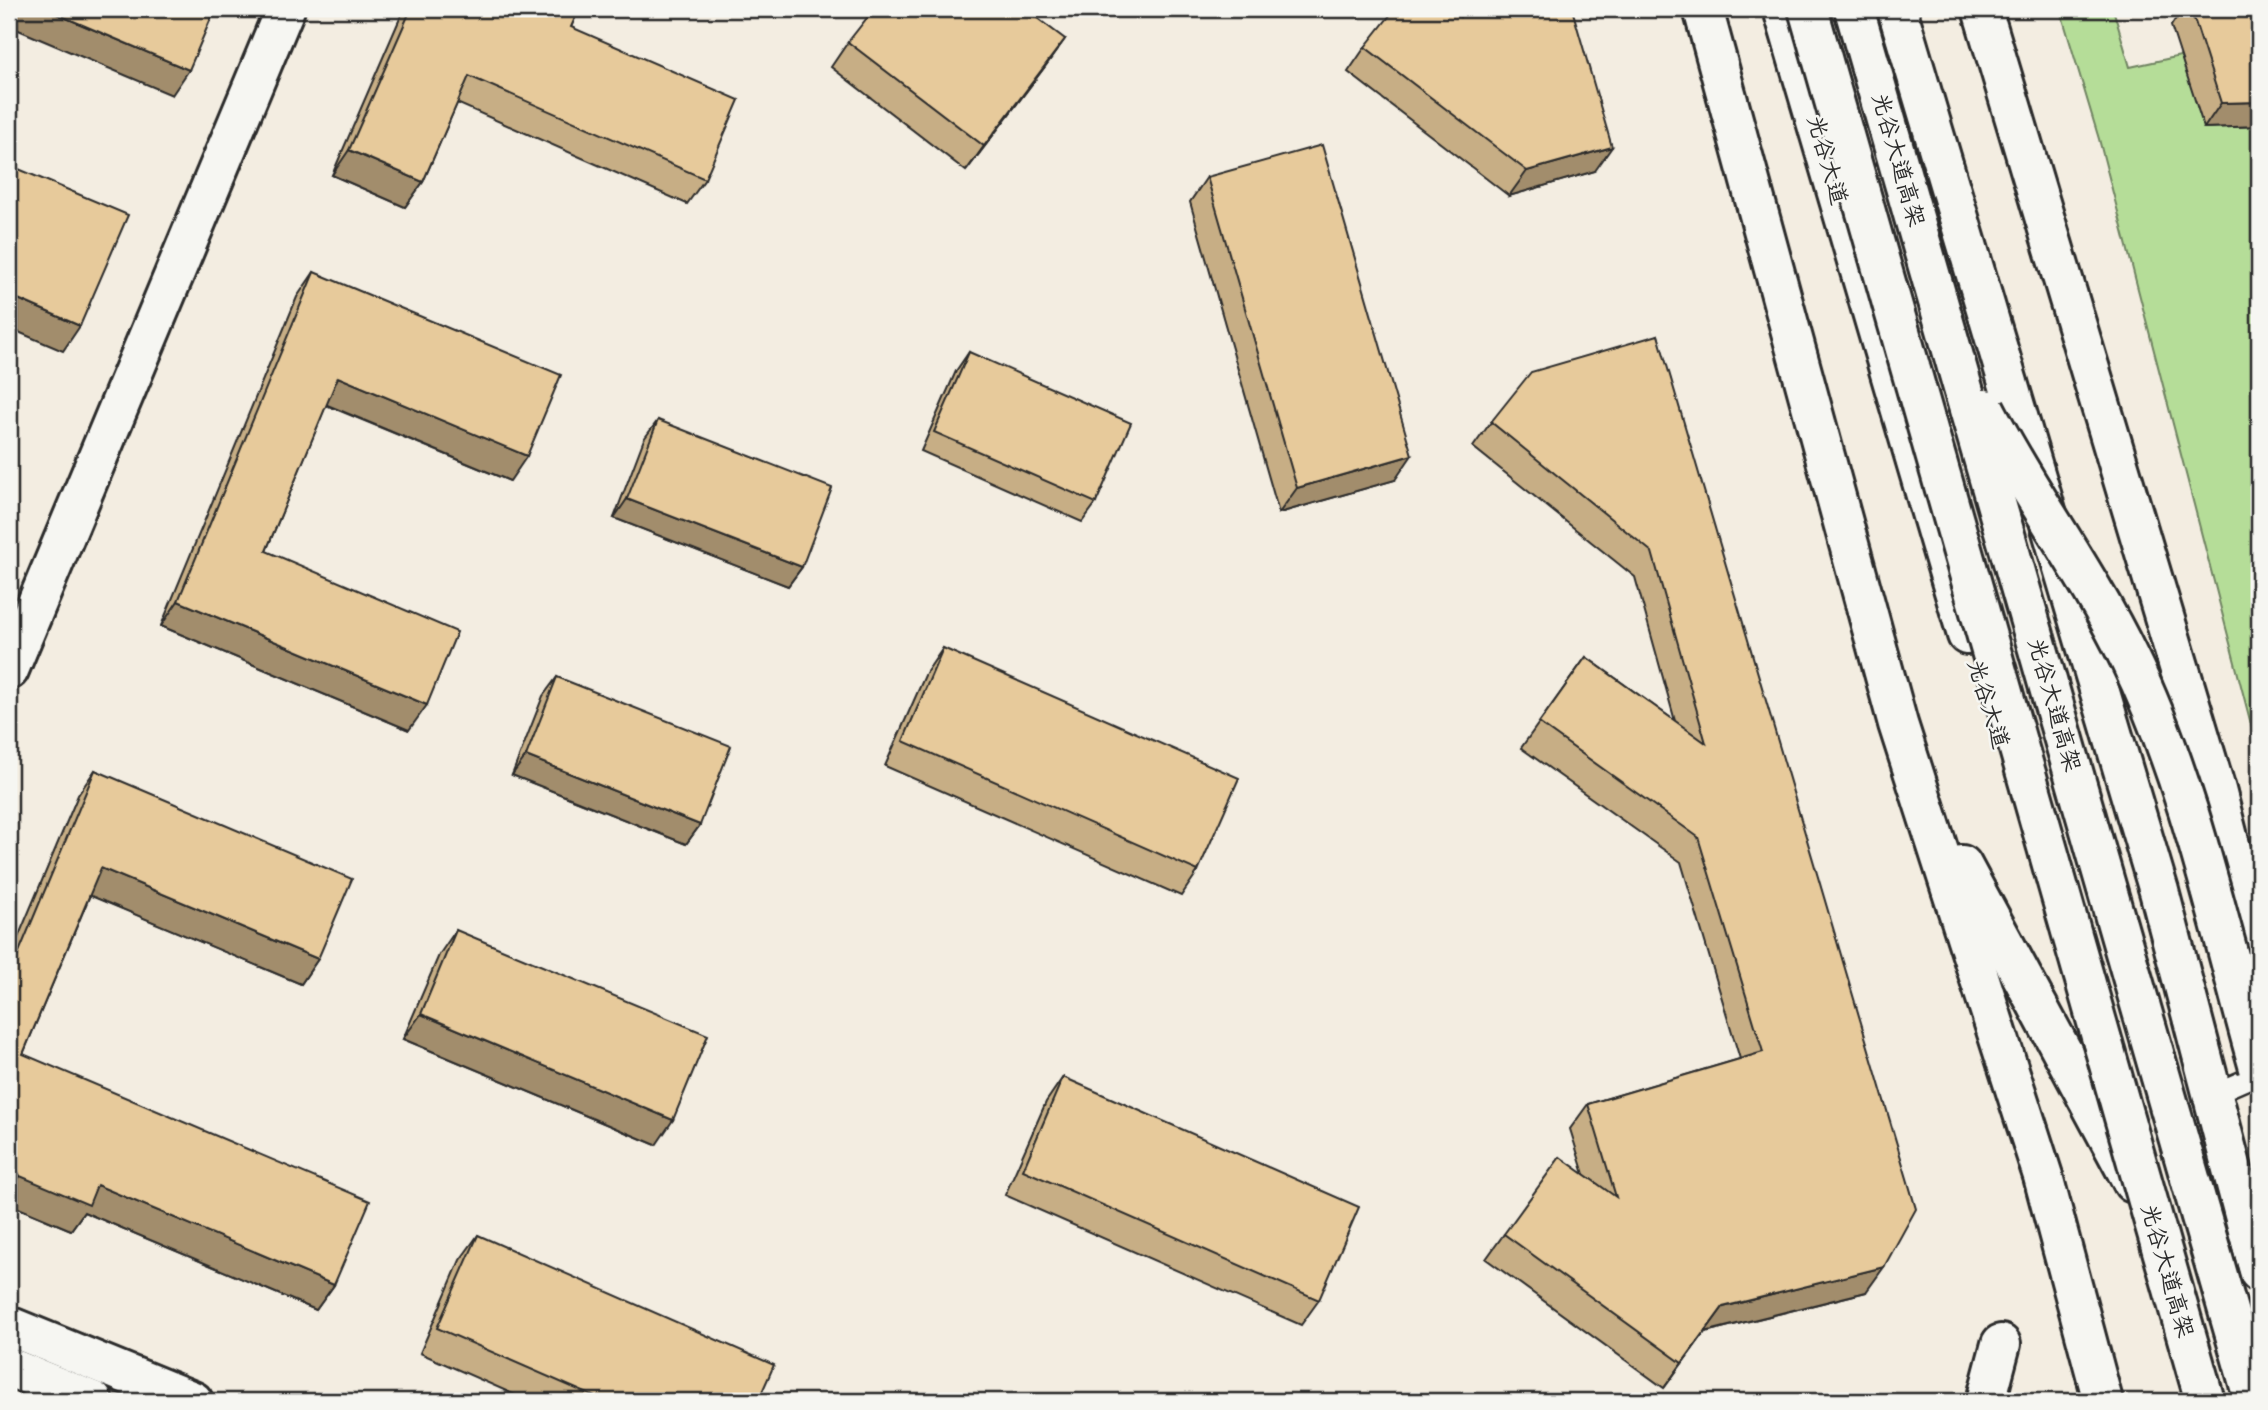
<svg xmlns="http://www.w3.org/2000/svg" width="2268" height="1410" font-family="'Balsamiq Sans','LXGW WenKai TC',sans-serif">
	<rect width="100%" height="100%" fill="#f3ede1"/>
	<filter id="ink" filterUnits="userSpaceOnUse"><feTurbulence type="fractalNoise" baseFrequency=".0143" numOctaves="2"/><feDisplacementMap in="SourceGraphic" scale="14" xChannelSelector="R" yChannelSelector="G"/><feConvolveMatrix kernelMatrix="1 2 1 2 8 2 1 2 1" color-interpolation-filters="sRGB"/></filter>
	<g filter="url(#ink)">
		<polygon fill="#b5dd98" stroke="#708462" stroke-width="2" points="2060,9 2113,9 2130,67 2203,51 2259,53 2259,755 2099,139"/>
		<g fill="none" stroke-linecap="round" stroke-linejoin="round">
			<g stroke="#2b2b2b" stroke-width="24">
				<polyline id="service" points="2213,1094 2259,1074"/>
			</g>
			<g stroke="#2b2b2b" stroke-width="44">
				<polyline id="tertiary" points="9,670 285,9"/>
			</g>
			<g stroke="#2b2b2b" stroke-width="44">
				<g id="primary">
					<polyline points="1703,9 1898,724 2043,1176 2103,1401"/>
					<polyline points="1783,9 1967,635"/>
					<polyline points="1897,9 2159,891 2259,1272"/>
					<polyline points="1982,9 2216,790 2259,959"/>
					<polyline points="1962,865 2133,1183"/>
					<polyline points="9,1326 193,1401"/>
				</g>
			</g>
			<g stroke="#2b2b2b" stroke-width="44">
				<g id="trunk">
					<polyline points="9,1367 93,1401"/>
					<polyline points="1986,1401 2001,1344"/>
				</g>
			</g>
			<use href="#service" stroke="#f6f6f2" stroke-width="19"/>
			<use href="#tertiary" stroke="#f6f6f2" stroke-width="38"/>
			<use href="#primary" stroke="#f6f6f2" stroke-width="38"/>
			<use href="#trunk" stroke="#f6f6f2" stroke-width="38"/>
			<g stroke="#2b2b2b" stroke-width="44" stroke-linecap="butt">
				<g id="trunk-bridge">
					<polyline points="1808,9 2205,1401"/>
					<polyline points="1854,9 2254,1401"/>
					<path d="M1985 409C2029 494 2087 571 2129 658 2190 782 2221 934 2259 1068"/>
				</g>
			</g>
			<use href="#trunk-bridge" stroke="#f6f6f2" stroke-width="38"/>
		</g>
		<g fill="#c7ae85" stroke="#2b2b2b" stroke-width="2">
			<polygon points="404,9 579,9 571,27 705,179 687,204 457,103 423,182 405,207 332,175"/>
			<polygon points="2182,9 2259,9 2259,126 2204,128 2171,26"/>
			<polygon points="1460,17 1595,171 1509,196 1348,72 1365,47"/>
			<polygon points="1065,39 1047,64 966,171 831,67 848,42"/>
			<polygon points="1207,177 1395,480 1279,513 1190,202"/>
			<polygon points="314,272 510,481 326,405 266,551 409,730 161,626 297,297"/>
			<polygon points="1658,335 1866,1292 1705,1332 1664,1388 1486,1259 1504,1234 1584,1174 1570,1129 1588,1104 1740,1059 1681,862 1521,748 1586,657 1675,721 1635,577 1473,447 1491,422"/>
			<polygon points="969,352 1096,503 1082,522 921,451 956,371"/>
			<polygon points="658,420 802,567 788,586 614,518 644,439"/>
			<polygon points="943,648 1198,871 1181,896 885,766 926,673"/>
			<polygon points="557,677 700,825 686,844 512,775 543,696"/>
			<polygon points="95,770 318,959 301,984 90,895 23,1054 334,1285 316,1310 84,1212 71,1230 9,1204 9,959 78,795"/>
			<polygon points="456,930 656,1145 403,1039 439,955"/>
			<polygon points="1063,1077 1319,1300 1301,1325 1005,1195 1046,1102"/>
			<polygon points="478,1235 758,1401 529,1401 420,1353 460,1260"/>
		</g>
		<g fill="#a28d6c" stroke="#2b2b2b" stroke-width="2">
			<polygon points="9,9 45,9 189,70 172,95 9,26"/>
			<polygon points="1065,39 1047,64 966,171 984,146"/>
			<polygon points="2259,102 2259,126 2204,128 2221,103"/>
			<polygon points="1612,147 1595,171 1509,196 1527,171"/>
			<polygon points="349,150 423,182 405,207 332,175"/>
			<polygon points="9,295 80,326 63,351 9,328"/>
			<polygon points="338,377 527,456 510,481 320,402"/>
			<polygon points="1412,455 1395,480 1279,513 1297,488"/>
			<polygon points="627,499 802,567 788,586 614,518"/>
			<polygon points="178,601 427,705 409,730 161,626"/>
			<polygon points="526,756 700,825 686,844 512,775"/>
			<polygon points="101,868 318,959 301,984 84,893"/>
			<polygon points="421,1014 673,1120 656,1145 403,1039"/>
			<polygon points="20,1176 97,1185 334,1285 316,1310 84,1212 71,1230 9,1204 9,1192"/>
			<polygon points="1884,1267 1866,1292 1705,1332 1664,1388 1723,1307"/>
		</g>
		<g fill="#e7ca9b" stroke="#2b2b2b" stroke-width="2">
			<polygon points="45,9 215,9 189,70"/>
			<polygon points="411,9 579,9 571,27 739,100 705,179 469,76 423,182 349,150"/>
			<polygon points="874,9 1025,9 1065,39 984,146 848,42"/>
			<polygon points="1395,9 1449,9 1460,17 1466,9 1572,9 1612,147 1527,171 1365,47"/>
			<polygon points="2191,9 2259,9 2259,102 2221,103"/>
			<polygon points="1322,145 1412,455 1297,488 1207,177"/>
			<polygon points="9,165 128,215 80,326 9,295"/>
			<polygon points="314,272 561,375 527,456 338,377 266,551 457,632 427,705 178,601"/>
			<polygon points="1658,335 1916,1209 1884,1267 1723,1307 1682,1363 1504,1234 1560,1157 1616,1197 1588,1104 1763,1052 1698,837 1539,723 1586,657 1706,743 1652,552 1491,422 1531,372"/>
			<polygon points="969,352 1131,423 1096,503 934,432"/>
			<polygon points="658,420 832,488 802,567 627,499"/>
			<polygon points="9,515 15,519 9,528"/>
			<polygon points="943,648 1239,778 1198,871 903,741"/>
			<polygon points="557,677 731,746 700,825 526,756"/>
			<polygon points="95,770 352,879 318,959 101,868 23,1054 370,1201 334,1285 97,1185 89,1205 20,1176 9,1154 9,976"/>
			<polygon points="456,930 708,1035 673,1120 421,1014"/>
			<polygon points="1063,1077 1359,1207 1319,1300 1023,1170"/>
			<polygon points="478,1235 774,1365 758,1401 604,1401 437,1328"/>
		</g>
	</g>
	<g text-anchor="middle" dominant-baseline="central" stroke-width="5" stroke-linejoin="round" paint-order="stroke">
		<g font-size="23" fill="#2b2b2b" stroke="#f6f6f2">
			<text transform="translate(1827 160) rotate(74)">光谷大道</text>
			<text transform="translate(1898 160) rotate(74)">光谷大道高架</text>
			<text transform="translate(1988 704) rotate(73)">光谷大道</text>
			<text transform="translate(2054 705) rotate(74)">光谷大道高架</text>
			<text transform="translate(2167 1271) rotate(74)">光谷大道高架</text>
		</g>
	</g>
	<rect width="2268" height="1410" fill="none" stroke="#f6f6f2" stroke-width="35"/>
	<rect x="18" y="18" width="2233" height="1375" fill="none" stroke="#2b2b2b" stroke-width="2.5" filter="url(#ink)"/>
</svg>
